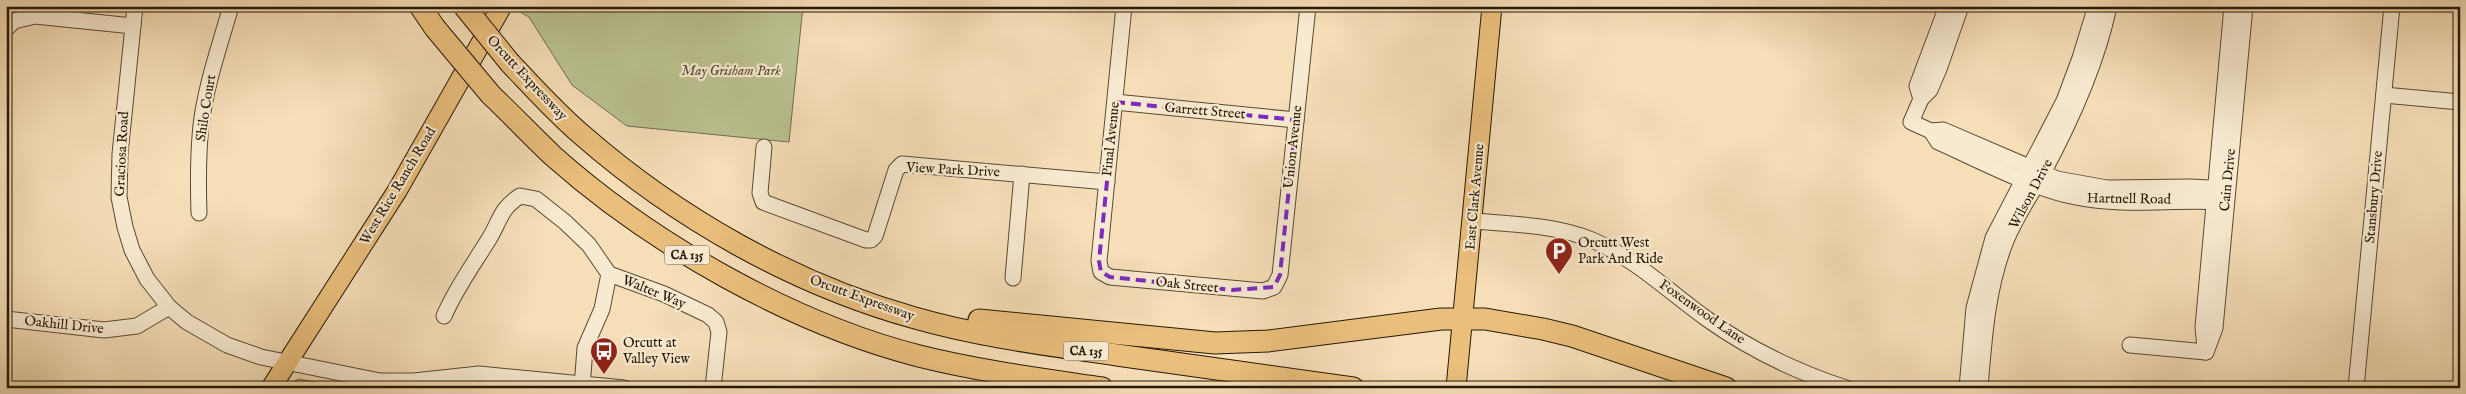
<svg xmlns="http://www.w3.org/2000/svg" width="2466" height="394" font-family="'IM FELL English',serif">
	<rect width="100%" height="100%" fill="#f5deb8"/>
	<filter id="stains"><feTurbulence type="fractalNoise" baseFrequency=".004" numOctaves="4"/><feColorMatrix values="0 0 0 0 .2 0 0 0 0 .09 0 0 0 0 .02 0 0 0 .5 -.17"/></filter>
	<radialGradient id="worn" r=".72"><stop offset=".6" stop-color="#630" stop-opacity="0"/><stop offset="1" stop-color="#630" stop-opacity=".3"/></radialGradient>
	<g fill="#bac290" stroke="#706d4b">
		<polygon points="514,6 803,6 789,142 627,126 572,85 529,17 513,8"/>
		<polygon points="299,379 347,388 296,388 293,382"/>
	</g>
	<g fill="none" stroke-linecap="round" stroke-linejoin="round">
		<g stroke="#5a4a32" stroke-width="17">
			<g id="minor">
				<polyline points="135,6 120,154 119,197 125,227 132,250 147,279 169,307 187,322 227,345 261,357 380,381 414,381 479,374 624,388"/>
				<polyline points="1124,6 1099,261 1101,272 1110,277 1263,291 1274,287 1280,275 1308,6"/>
				<polyline points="1961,6 1939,69 1930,90 1921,99 1911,122 1931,131 1943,130 2057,179 2107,188 2191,187 2227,189"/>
				<polyline points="6,29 14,21 35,16 133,26"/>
				<polyline points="2384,95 2460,102"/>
				<polyline points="1921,99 1917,86 1947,6"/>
				<polyline points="1115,102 1296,120"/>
				<path d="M1931 131 1938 142C1979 160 2033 189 2076 197 2124 207 2173 199 2222 202"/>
				<polyline points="764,147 760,193 763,202 866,240 871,240 875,236 896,170 902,164 1107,182"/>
				<path d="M199 213C198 183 198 154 201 125 206 84 220 45 231 6"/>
				<path d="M1473 221C1511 224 1556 225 1592 240 1636 259 1669 292 1707 319 1749 349 1797 372 1846 388"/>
				<polyline points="1013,278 1022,174"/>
				<path d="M444 316C456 288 473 265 489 239 501 219 500 209 520 196L536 199 565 222 589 245 609 274 664 294 708 315 716 322 719 332 713 388"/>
				<polyline points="6,319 104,330 137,326 169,307"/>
				<polyline points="2130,345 2206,352"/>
				<polyline points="2205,348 2203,327 2232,6"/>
				<polyline points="2206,352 2215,328 2245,6"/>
				<polyline points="582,388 585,348 602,309 609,274"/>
				<polyline points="1967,388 1974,308 1993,238 2064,101 2080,58 2096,6"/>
				<path d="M1980 388C1984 340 1987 291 2004 246 2013 221 2029 198 2042 175 2070 123 2097 65 2109 6"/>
				<polyline points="2356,388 2392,6"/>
			</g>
		</g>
		<g stroke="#271806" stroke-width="21">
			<g id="major">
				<polyline points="271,388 397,191 502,6"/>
				<polyline points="1456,388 1492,6"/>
			</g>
		</g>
		<g stroke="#271806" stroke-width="23">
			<g id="highway">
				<polyline points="420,6 435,28"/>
				<path d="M510 63C533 87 556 113 582 135 677 218 793 284 915 318 981 337 1049 345 1117 355 1196 366 1274 377 1353 388"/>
				<path d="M491 95C512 115 532 136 553 156 652 244 791 323 919 356 979 371 1041 379 1102 388"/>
				<polyline points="979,320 1215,343 1268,341 1441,319 1485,319 1543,329 1572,336 1726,388"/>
			</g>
		</g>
		<use href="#minor" stroke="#f8ead1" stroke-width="15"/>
		<use href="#major" stroke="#eabf7c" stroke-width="19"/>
		<use href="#highway" stroke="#eabf7c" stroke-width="21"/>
		<g stroke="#271806" stroke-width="23" stroke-linecap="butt">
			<g id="highway-bridge">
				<polyline points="464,6 510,63"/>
				<polyline points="435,28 491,95"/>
			</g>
		</g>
		<use href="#highway-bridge" stroke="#eabf7c" stroke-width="21"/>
	</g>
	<path fill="none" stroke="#7b2cbf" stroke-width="4" stroke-dasharray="10 6" stroke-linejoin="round" d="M1115 102 1296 120 1280 275 1274 287 1232 290 1110 277 1101 272 1099 261Z"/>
	<defs>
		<g id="parking-pin" transform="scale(1.4375)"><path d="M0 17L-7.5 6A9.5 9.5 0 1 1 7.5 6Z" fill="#8f2418" stroke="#f8ead1"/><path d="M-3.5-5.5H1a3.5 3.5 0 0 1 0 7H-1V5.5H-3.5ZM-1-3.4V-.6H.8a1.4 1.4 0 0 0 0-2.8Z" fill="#fff"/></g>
		<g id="bus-pin" transform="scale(1.4375)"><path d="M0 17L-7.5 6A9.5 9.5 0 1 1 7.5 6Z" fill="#8f2418" stroke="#f8ead1"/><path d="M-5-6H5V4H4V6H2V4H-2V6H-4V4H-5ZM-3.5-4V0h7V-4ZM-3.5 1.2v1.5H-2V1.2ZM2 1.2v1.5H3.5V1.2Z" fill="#fff"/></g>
	</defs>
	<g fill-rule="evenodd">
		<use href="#parking-pin" x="1559" y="251"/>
		<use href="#bus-pin" x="604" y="351"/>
	</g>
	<g text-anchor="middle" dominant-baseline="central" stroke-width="4.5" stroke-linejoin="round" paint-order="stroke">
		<g fill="#f8ead1" stroke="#665743" stroke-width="1">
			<rect x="664.5" y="245.5" width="45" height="19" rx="4"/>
			<rect x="1063.5" y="341.5" width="45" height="19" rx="4"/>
		</g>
		<g font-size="12" font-weight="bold" fill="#271806">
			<text x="687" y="255">CA 135</text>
			<text x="1086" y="351">CA 135</text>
		</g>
		<g font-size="14" font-style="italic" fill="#534b2f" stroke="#f8ead1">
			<text x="731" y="71">May Grisham Park</text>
		</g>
		<g font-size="14" fill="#271806" stroke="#f8ead1">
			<text transform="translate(527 78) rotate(47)">Orcutt Expressway</text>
			<text transform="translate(206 108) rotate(-81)">Shilo Court</text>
			<text transform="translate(1205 111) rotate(5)">Garrett Street</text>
			<text transform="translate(1111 139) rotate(-84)">Pinal Avenue</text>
			<text transform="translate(1293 147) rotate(-84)">Union Avenue</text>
			<text transform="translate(122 154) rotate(-87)">Graciosa Road</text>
			<text transform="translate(953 170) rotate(3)">View Park Drive</text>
			<text transform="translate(2228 180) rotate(-84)">Cain Drive</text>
			<text transform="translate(398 186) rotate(-59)">West Rice Ranch Road</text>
			<text transform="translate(2031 194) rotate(-62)">Wilson Drive</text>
			<text transform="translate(1475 197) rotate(-85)">East Clark Avenue</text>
			<text transform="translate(2374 197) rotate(-85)">Stansbury Drive</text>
			<text transform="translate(2129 199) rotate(1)">Hartnell Road</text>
			<text transform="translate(1187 285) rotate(6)">Oak Street</text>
			<text transform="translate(654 292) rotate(22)">Walter Way</text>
			<text transform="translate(862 298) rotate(20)">Orcutt Expressway</text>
			<text transform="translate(1702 312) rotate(35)">Foxenwood Lane</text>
			<text transform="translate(64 325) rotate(6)">Oakhill Drive</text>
		</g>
		<g font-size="14" fill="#271806" stroke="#f8ead1" text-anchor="start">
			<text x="1578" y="243">Orcutt West<tspan x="1578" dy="16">Park And Ride</tspan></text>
			<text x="623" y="343">Orcutt at<tspan x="623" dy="16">Valley View</tspan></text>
		</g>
	</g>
	<rect width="2466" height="394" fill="none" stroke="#f5deb8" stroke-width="25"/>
	<rect x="8" y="8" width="2451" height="379" fill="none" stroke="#271806" stroke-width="2.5"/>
	<rect x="12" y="12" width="2441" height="369" fill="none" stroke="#271806"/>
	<rect width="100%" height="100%" filter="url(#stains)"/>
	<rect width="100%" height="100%" fill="url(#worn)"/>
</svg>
